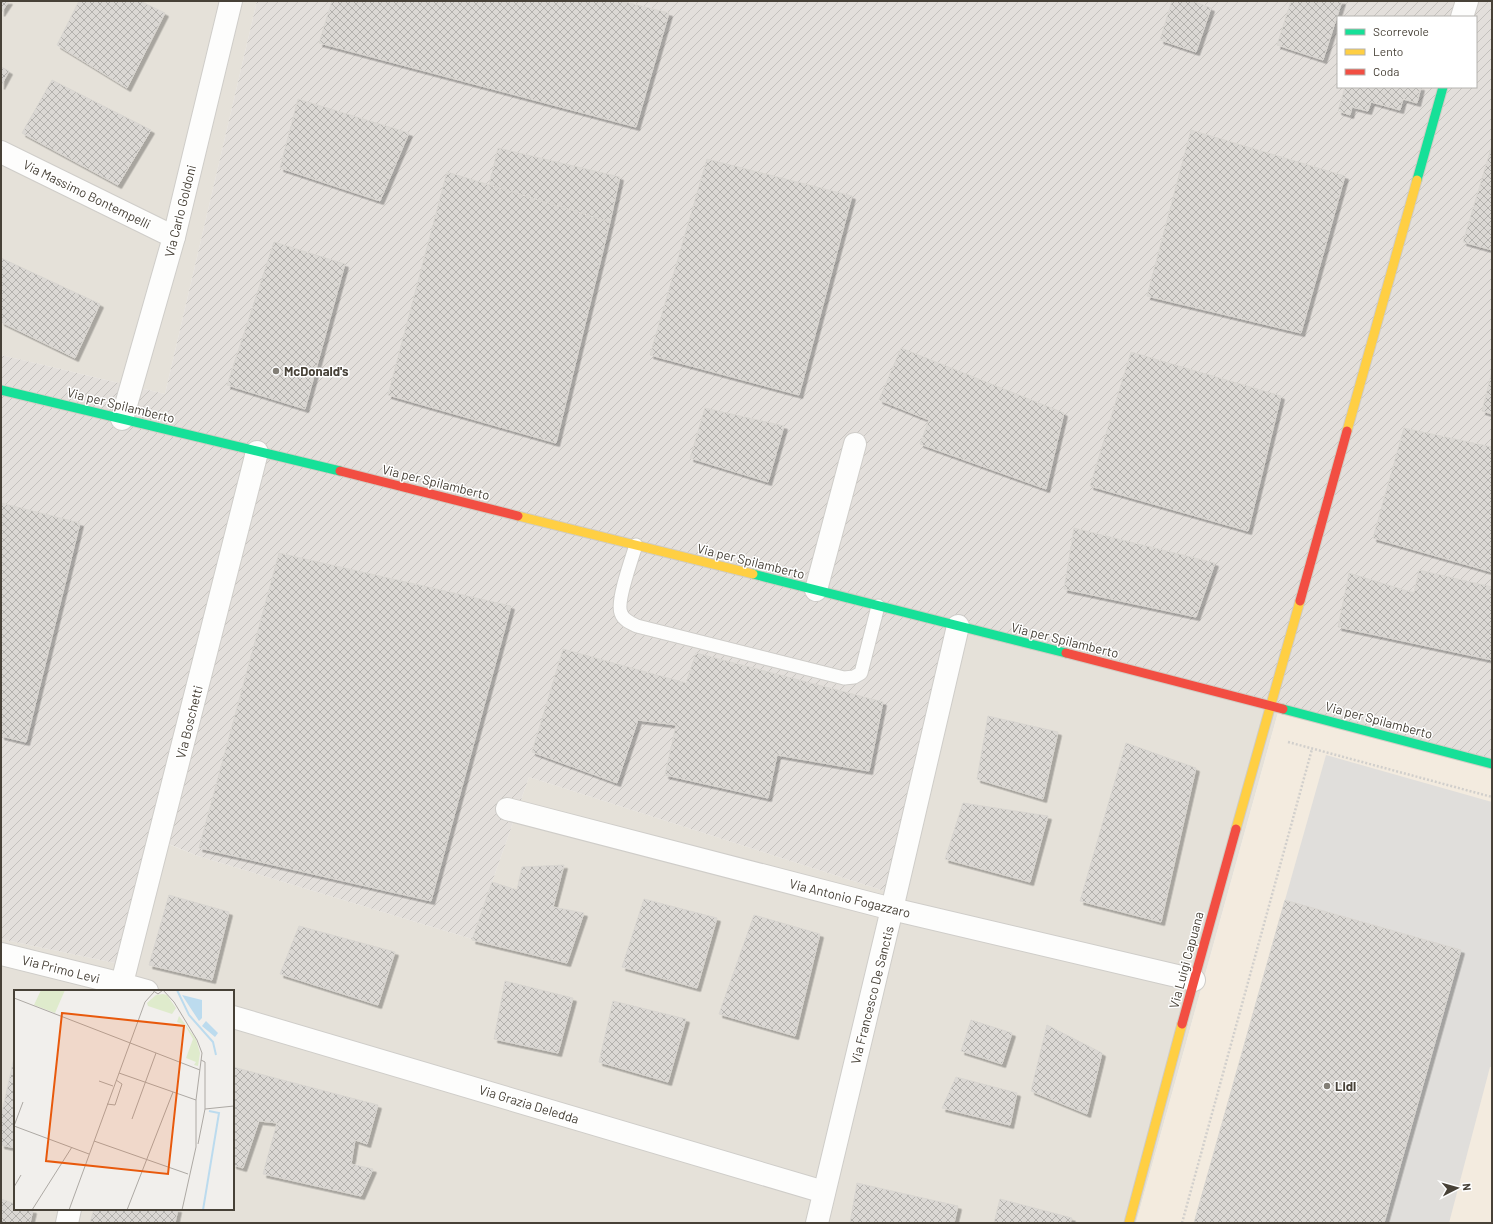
<svg xmlns="http://www.w3.org/2000/svg" width="1493" height="1224" font-family="Barlow,sans-serif">
	<defs>
		<pattern id="industrial-furrows" width="10" height="10" patternUnits="userSpaceOnUse"><rect width="10" height="10" fill="#e3dfdb"/><path d="M-1 1l2-2M0 10L10 0M9 11l2-2" fill="none" stroke="#c4c1bd"/></pattern>
		<pattern id="building-cross-hatch" width="8" height="8" patternUnits="userSpaceOnUse"><rect width="8" height="8" fill="#dbd8d4"/><path d="M0 0l8 8M0 8l8-8" fill="none" stroke="#b3b1ad"/></pattern>
		<filter id="shadow"><feDropShadow dx="3.5" dy="3.5" stdDeviation="0" flood-color="#0004"/></filter>
	</defs>
	<rect width="100%" height="100%" fill="#f1efec"/>
	<g fill="#e5e1d9" fill-rule="evenodd">
		<polygon points="1,1 257,1 165,394 1,355"/>
		<path d="M961 632 1279 709 1136 1223H1V939L115 963 163 842 198 856 472 939 529 777 894 894ZM15 991H233V1209H15Z"/>
	</g>
	<polygon fill="#f3ebdf" points="1279,709 1492,765 1492,1223 1136,1223"/>
	<path fill="url(#industrial-furrows)" fill-rule="evenodd" d="M257 1H1492V765L961 632 894 894 529 777 472 939 198 856 164 842 115 963 1 939V355L165 394ZM1338 17H1476V87H1338Z"/>
	<polygon fill="#e0dedb" points="1326,755 1492,802 1492,1067 1490,1067 1449,1223 1384,1223 1460,950 1285,900"/>
	<g fill="url(#building-cross-hatch)" stroke="#d9d6d1" filter="url(#shadow)">
		<polygon points="1,1 9,1 1,13"/>
		<polygon points="79,1 140,1 165,13 127,88 57,45"/>
		<polygon points="332,1 621,1 669,13 636,127 319,43"/>
		<polygon points="1172,1 1192,1 1211,8 1196,52 1160,40"/>
		<polygon points="1291,1 1342,1 1323,60 1277,45"/>
		<polygon points="1,67 9,71 1,86"/>
		<polygon points="52,80 151,130 118,185 22,133"/>
		<polygon points="1345,87 1421,87 1417,103 1403,99 1400,110 1371,102 1368,111 1352,107 1350,115 1338,111"/>
		<polygon points="298,99 409,133 380,201 280,168"/>
		<polygon points="1191,130 1345,176 1301,333 1147,296"/>
		<polygon points="1492,145 1492,250 1463,242"/>
		<polygon points="498,148 620,177 610,222 489,185"/>
		<polygon points="707,159 852,196 799,395 650,355"/>
		<polygon points="447,172 610,222 556,443 388,395"/>
		<polygon points="274,242 345,264 305,409 227,385"/>
		<polygon points="1,258 100,304 75,358 1,322"/>
		<polygon points="901,348 1064,413 1046,489 920,444 929,420 879,400"/>
		<polygon points="1131,352 1281,396 1248,531 1090,486"/>
		<polygon points="1492,371 1492,414 1482,411"/>
		<polygon points="705,408 784,426 768,482 690,458"/>
		<polygon points="1404,428 1492,447 1492,572 1373,538"/>
		<polygon points="1,503 80,523 26,742 1,736"/>
		<polygon points="1074,528 1215,563 1196,617 1064,589"/>
		<polygon points="279,553 511,606 431,901 199,848"/>
		<polygon points="1419,570 1492,587 1492,660 1338,627 1349,573 1414,593"/>
		<polygon points="563,649 686,683 696,653 883,702 869,771 777,755 768,798 665,775 676,725 638,720 617,783 532,752"/>
		<polygon points="988,716 1058,732 1043,799 977,779"/>
		<polygon points="1126,743 1196,768 1161,922 1080,901"/>
		<polygon points="963,803 1048,816 1030,882 945,859"/>
		<polygon points="564,865 553,907 584,913 567,963 472,940 492,882 517,890 522,867"/>
		<polygon points="169,895 229,912 212,980 149,965"/>
		<polygon points="644,899 717,918 697,988 622,967"/>
		<polygon points="1285,900 1461,950 1384,1223 1194,1223"/>
		<polygon points="754,915 820,934 795,1036 719,1014"/>
		<polygon points="299,926 395,952 378,1005 280,974"/>
		<polygon points="505,981 573,998 558,1053 494,1039"/>
		<polygon points="613,1001 686,1019 668,1082 599,1062"/>
		<polygon points="971,1020 1012,1033 1002,1064 961,1051"/>
		<polygon points="1047,1025 1102,1053 1087,1114 1031,1091"/>
		<polygon points="14,1058 15,1058 15,1148 1,1145 1,1117"/>
		<polygon points="233,1067 378,1105 367,1144 355,1140 351,1164 373,1169 361,1196 263,1174 277,1123 259,1121 243,1168 233,1165"/>
		<polygon points="956,1077 1017,1093 1010,1125 942,1108"/>
		<polygon points="857,1183 958,1206 954,1223 850,1223"/>
		<polygon points="1,1199 15,1204 15,1209 33,1210 30,1223 1,1223"/>
		<polygon points="1000,1199 1072,1218 1070,1223 994,1223"/>
		<polygon points="94,1209 178,1209 175,1223 90,1223"/>
	</g>
	<g fill="none" stroke-linecap="round" stroke-linejoin="round">
		<g stroke="#cfcdc9" stroke-width="15">
			<path id="lane" d="M636 545C632 558 616 602 621 613 623 620 631 623 637 626L844 678 854 677 861 673 878 606"/>
		</g>
		<g stroke="#cfcdc9" stroke-width="24">
			<g id="street">
				<polyline points="1462,17 1467,1"/>
				<polyline points="1,152 174,237"/>
				<polyline points="122,419 174,237 231,1"/>
				<polyline points="816,590 855,444"/>
				<polyline points="507,809 892,909 1194,980"/>
				<polyline points="1,954 122,984 147,991"/>
				<polyline points="120,991 257,452"/>
				<polyline points="233,1017 824,1192"/>
				<polyline points="67,1223 70,1209"/>
				<polyline points="817,1223 892,909 958,626"/>
			</g>
		</g>
		<g stroke="#d0ccc3" stroke-width="11">
			<g id="fast">
				<polyline points="1417,180 1443,87"/>
				<polyline points="1,390 340,471"/>
				<polyline points="753,574 1066,653"/>
				<polyline points="1283,709 1492,764"/>
			</g>
		</g>
		<g stroke="#d0ccc3" stroke-width="11">
			<g id="slow">
				<polyline points="1347,431 1417,180"/>
				<polyline points="518,516 753,574"/>
				<polyline points="1236,829 1300,601"/>
				<polyline points="1129,1223 1182,1024"/>
			</g>
		</g>
		<g stroke="#d0ccc3" stroke-width="11">
			<g id="jam">
				<polyline points="340,471 518,516"/>
				<polyline points="1300,601 1347,431"/>
				<polyline points="1066,653 1283,709"/>
				<polyline points="1182,1024 1236,829"/>
			</g>
		</g>
		<g stroke="#d1cfcc" stroke-width="2.5" stroke-dasharray="2 2" stroke-linecap="butt">
			<polyline points="1288,742 1492,797"/>
			<polyline points="1182,1223 1312,749"/>
		</g>
		<use href="#lane" stroke="#fdfdfc" stroke-width="13"/>
		<use href="#street" stroke="#fdfdfc" stroke-width="22"/>
		<use href="#fast" stroke="#16e098" stroke-width="9"/>
		<use href="#slow" stroke="#ffcf43" stroke-width="9"/>
		<use href="#jam" stroke="#f24e42" stroke-width="9"/>
	</g>
	<g fill="#827e76" stroke="#fff" stroke-width="1.5">
		<circle cx="276" cy="371" r="4"/>
		<circle cx="1327" cy="1086" r="4"/>
	</g>
	<g text-anchor="middle" dominant-baseline="central" stroke-width="3" stroke-linejoin="round" paint-order="stroke">
		<g font-size="13" fill="#474137" stroke="#fff">
			<text transform="translate(87 194) rotate(26)">Via Massimo Bontempelli</text>
			<text transform="translate(180 211) rotate(-76)">Via Carlo Goldoni</text>
			<text transform="translate(121 405) rotate(14)">Via per Spilamberto</text>
			<text transform="translate(436 482) rotate(14)">Via per Spilamberto</text>
			<text transform="translate(751 561) rotate(14)">Via per Spilamberto</text>
			<text transform="translate(1065 640) rotate(14)">Via per Spilamberto</text>
			<text transform="translate(1379 720) rotate(15)">Via per Spilamberto</text>
			<text transform="translate(189 722) rotate(-76)">Via Boschetti</text>
			<text transform="translate(850 898) rotate(14)">Via Antonio Fogazzaro</text>
			<text transform="translate(1186 960) rotate(-75)">Via Luigi Capuana</text>
			<text transform="translate(61 969) rotate(14)">Via Primo Levi</text>
			<text transform="translate(872 995) rotate(-76)">Via Francesco De Sanctis</text>
			<text transform="translate(529 1104) rotate(17)">Via Grazia Deledda</text>
		</g>
		<g font-size="13" font-weight="bold" fill="#474137" stroke="#fff" text-anchor="start">
			<text x="284" y="371">McDonald's</text>
			<text x="1335" y="1086">Lidl</text>
		</g>
	</g>
	<g transform="translate(14 990)">
		<rect width="220" height="220" fill="#f1efec"/>
		<path d="M27 0H51L41 23 20 15ZM149 4 153 5 162 18 158 24 134 16 133 13 142 5ZM165 26 182 49 186 63 184 76 180 75 182 72 172 68 179 49 171 35 163 32Z" fill="#dfebcc"/>
		<path d="M168 5 188 10V28L185 31ZM192 31 204 43 201 47 188 36Z" fill="#bcdbee"/>
		<path fill="none" stroke="#bcdbee" stroke-width="2" d="M163 0 175 25 199 52 202 65M189 220 205 123 195 121"/>
		<path fill="none" stroke="#ada9a4" stroke-width="1" d="M138 0 144 4 149 0M149 0 160 12 183 50 188 63 182 110V157L168 220M0 8 186 80M105 83 182 110M85 91 99 96M93 114 101 115 108 94 102 90M191 119 220 116M118 129 142 63M0 136 75 164M0 136 9 112M80 151 174 184M184 154 191 119V72L187 70M0 197 7 185M18 220 58 157M55 220 131 12 140 2M113 220 159 102"/>
		<path fill="#e8590c" fill-opacity="0.15" stroke="#e8590c" stroke-width="2" d="M48 23 170 36 154 184 32 171Z"/>
		<rect width="220" height="220" fill="none" stroke="#474137" stroke-width="2"/>
	</g>
	<rect width="1493" height="1224" fill="none" stroke="#474137" stroke-width="4"/>
	<rect x="1337" y="16" width="140" height="72" fill="#ffffff" stroke="#b5b3af"/>
	<rect x="1345" y="29" width="20" height="6" fill="#16e098" stroke="#b5b3af"/>
	<text x="1373" y="36" font-size="12" fill="#474137">Scorrevole</text>
	<rect x="1345" y="49" width="20" height="6" fill="#ffcf43" stroke="#b5b3af"/>
	<text x="1373" y="56" font-size="12" fill="#474137">Lento</text>
	<rect x="1345" y="69" width="20" height="6" fill="#f24e42" stroke="#b5b3af"/>
	<text x="1373" y="76" font-size="12" fill="#474137">Coda</text>
	<g transform="translate(1457 1188) rotate(84)" stroke="#ffffff" stroke-width="3" paint-order="stroke">
	<path d="M0-3L7 15L0 10L-7 15Z" fill="#474137"/>
	<text y="-6" font-size="11" font-weight="bold" text-anchor="middle" fill="#474137">N</text>
	</g>
</svg>
